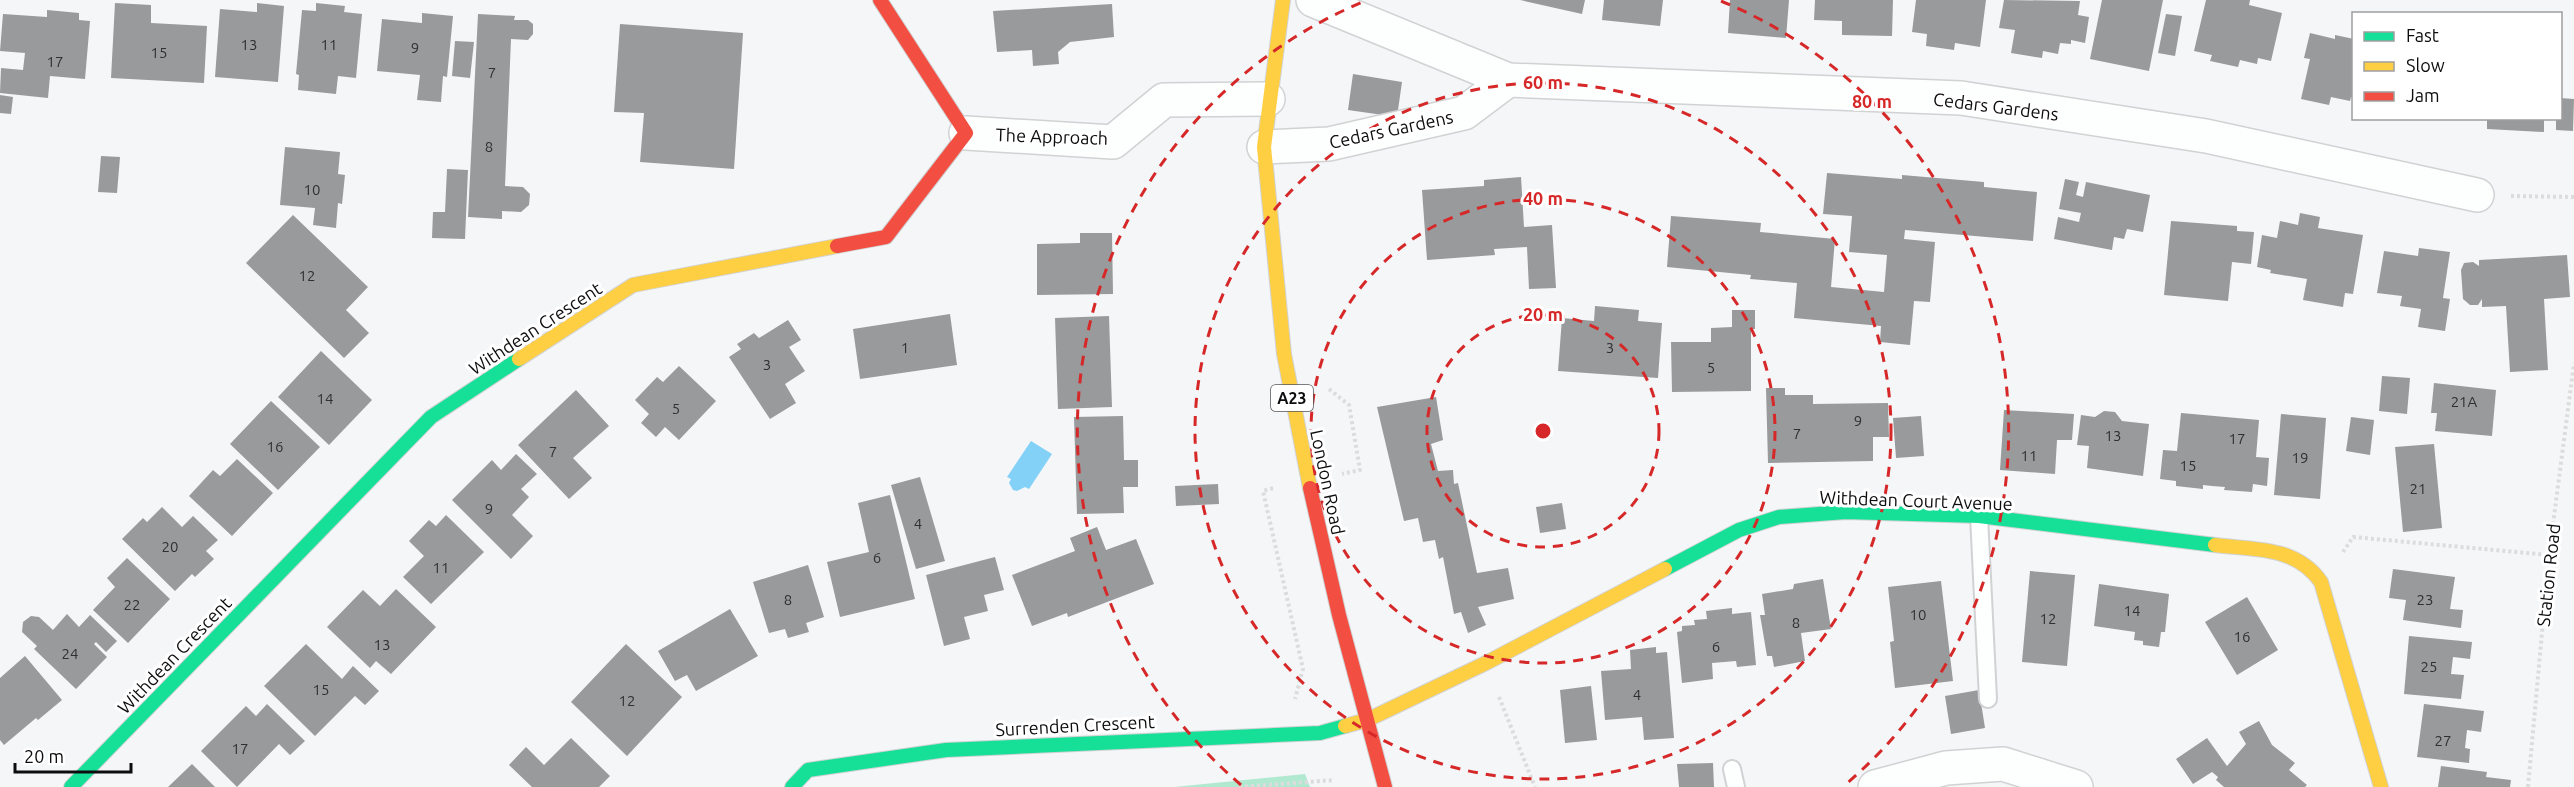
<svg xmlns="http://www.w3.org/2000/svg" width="2574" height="787" font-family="Ubuntu,sans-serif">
	<rect width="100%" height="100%" fill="#f4f6f8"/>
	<polygon fill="#b1e9d0" points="1305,774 1310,787 1174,787"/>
	<polygon fill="#83d1f7" points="1031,441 1052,454 1029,489 1025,487 1017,491 1013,490 1009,483 1011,479 1007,477"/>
	<g fill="#999a9b">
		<polygon points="1520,0 1585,0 1582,14"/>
		<polygon points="1604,0 1663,0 1660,26 1602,20"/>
		<polygon points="1730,0 1789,0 1786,38 1728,33"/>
		<polygon points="1815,0 1893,0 1892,36 1842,35 1842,21 1814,20"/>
		<polygon points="1916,0 1986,0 1980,47 1955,43 1954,50 1926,46 1927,34 1912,32"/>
		<polygon points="2004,0 2080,1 2078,15 2089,17 2085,43 2071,40 2071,44 2060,43 2058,54 2043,51 2042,58 2011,53 2015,30 1999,28"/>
		<polygon points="2102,0 2163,0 2149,71 2090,59"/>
		<polygon points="2206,0 2250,0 2249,5 2282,13 2271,61 2258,58 2257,64 2240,60 2238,67 2210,61 2212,55 2194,51"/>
		<polygon points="115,3 151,5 151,23 207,26 204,83 111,78"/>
		<polygon points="257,3 284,6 278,82 215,77 220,9 257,12"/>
		<polygon points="316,3 345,6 344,12 362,14 356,78 338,76 336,94 298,90 299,75 296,74 302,10 316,11"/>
		<polygon points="1112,4 1114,37 1070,42 1058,52 1059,64 1033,66 1032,50 997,52 993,11"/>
		<polygon points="47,10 79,13 79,20 90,21 85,79 50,76 48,98 0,93 1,68 23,70 25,53 0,51 3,14 47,17"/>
		<polygon points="422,13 453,16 447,77 443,76 441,102 417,100 420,75 377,71 382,19 422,23"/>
		<polygon points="478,14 515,16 514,20 528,20 533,24 533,34 528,40 511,39 505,186 523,187 530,194 529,205 521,212 502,211 502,219 468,217"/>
		<polygon points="2166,14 2182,16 2175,56 2158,53"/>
		<polygon points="620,24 743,33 734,169 640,162 644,113 614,112"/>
		<polygon points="2310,33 2335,39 2335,35 2354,39 2354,97 2351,97 2350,101 2331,97 2329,105 2301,99 2310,59 2304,58"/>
		<polygon points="455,41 474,42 470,78 452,76"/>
		<polygon points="1353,74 1402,82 1397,117 1348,110"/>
		<polygon points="0,95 13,97 11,114 0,113"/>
		<polygon points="2560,98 2574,99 2573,131 2556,130 2556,118 2560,118"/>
		<polygon points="2487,118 2544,118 2544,132 2487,129"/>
		<polygon points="285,147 340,152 338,174 345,175 342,204 338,203 336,228 313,225 315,208 280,205"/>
		<polygon points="101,156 120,157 117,193 98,192"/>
		<polygon points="447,169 468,170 465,239 432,238 433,212 445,212"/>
		<polygon points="1827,173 1902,179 1902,175 1984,182 1984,187 2037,192 2033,241 1905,230 1904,239 1935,242 1930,302 1914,301 1910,345 1880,342 1881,326 1794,318 1797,283 1750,279 1751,275 1667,267 1671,216 1761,223 1760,232 1835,239 1831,287 1884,292 1887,255 1849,252 1852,216 1823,214"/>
		<polygon points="1521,177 1524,227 1552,225 1556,288 1529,289 1527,247 1494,249 1495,255 1427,260 1422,190 1484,186 1484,180"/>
		<polygon points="2065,179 2079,182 2076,195 2083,197 2086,182 2150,195 2143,232 2127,229 2124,239 2114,237 2112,250 2054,239 2058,217 2079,222 2081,213 2059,209"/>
		<polygon points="2300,213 2320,217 2318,228 2363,235 2353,294 2345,293 2343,307 2303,300 2307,279 2270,273 2271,270 2257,267 2262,235 2277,238 2280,221 2298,225"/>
		<polygon points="293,215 368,287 346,310 369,333 344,358 246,263"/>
		<polygon points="2171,221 2237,226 2237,231 2254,232 2251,264 2232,262 2228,301 2164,295"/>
		<polygon points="1080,233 1112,233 1113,294 1037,295 1037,244 1080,243"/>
		<polygon points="2419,248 2450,252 2443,298 2450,299 2445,331 2418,327 2421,309 2400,306 2402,296 2377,293 2384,251 2418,256"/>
		<polygon points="2567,255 2570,297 2544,299 2548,370 2510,372 2506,306 2482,307 2482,299 2478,305 2470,305 2463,299 2461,270 2464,263 2473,262 2479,266 2479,260"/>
		<polygon points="1595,306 1639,310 1638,321 1662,323 1658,378 1558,371 1562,318 1594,321"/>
		<polygon points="1732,310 1755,310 1755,329 1751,329 1751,391 1672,392 1671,342 1711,342 1711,328 1732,327"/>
		<polygon points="950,314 957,365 860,379 853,329"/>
		<polygon points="1109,316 1112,407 1058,409 1055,318"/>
		<polygon points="788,320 801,340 789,347 805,371 785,384 796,403 770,419 729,357 741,349 737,344 754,333 759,338"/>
		<polygon points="321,351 372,400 329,445 278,397"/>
		<polygon points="679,366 716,401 679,440 665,427 656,437 641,423 649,414 635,400 657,377 663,382"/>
		<polygon points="2382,376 2410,378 2407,414 2379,411"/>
		<polygon points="2434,383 2496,390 2492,436 2435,431 2437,413 2431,413"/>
		<polygon points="1766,388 1785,388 1785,395 1813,395 1813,404 1888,403 1889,437 1873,437 1873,461 1768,463"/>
		<polygon points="576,390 609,426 573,458 592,478 569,499 518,445"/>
		<polygon points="1436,397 1443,440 1431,444 1438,471 1453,470 1454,484 1458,483 1477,573 1508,568 1514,599 1478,607 1486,625 1468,633 1461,612 1454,614 1443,557 1439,559 1435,540 1423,542 1418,518 1404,521 1377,407"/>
		<polygon points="271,401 320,447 278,490 230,444"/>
		<polygon points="2004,410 2074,414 2072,440 2057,440 2055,474 2000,470"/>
		<polygon points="2104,411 2115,412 2122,421 2149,424 2143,476 2087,468 2089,446 2077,445 2081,415 2095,417"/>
		<polygon points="2181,413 2259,420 2256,457 2269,458 2267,486 2253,484 2252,492 2224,490 2225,487 2212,486 2203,485 2203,489 2176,486 2176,481 2160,479 2163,450 2177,451"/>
		<polygon points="2281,414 2326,418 2320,499 2274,495"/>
		<polygon points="1123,416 1124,460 1138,460 1138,487 1123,487 1124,513 1077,514 1074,417"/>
		<polygon points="1921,416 1924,456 1896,458 1893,418"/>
		<polygon points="2351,417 2374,420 2370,455 2346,451"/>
		<polygon points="2434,444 2442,528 2403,532 2395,447"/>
		<polygon points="516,454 537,474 521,489 529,497 512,515 533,536 511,559 452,500 492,460 501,470"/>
		<polygon points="237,459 273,493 232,536 189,496 213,470 220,476"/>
		<polygon points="920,477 945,561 916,569 891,485"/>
		<polygon points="1218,484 1219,504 1176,506 1175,486"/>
		<polygon points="890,495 915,599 840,617 827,562 869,552 858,503"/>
		<polygon points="1562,503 1566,529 1540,533 1536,507"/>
		<polygon points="162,507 182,527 193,516 218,540 206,551 214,559 195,577 192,574 175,591 122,539 143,518 147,522"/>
		<polygon points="446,515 484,552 431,604 403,577 424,556 409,541 429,520 436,526"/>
		<polygon points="1097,527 1106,550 1136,539 1154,584 1068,617 1067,613 1032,626 1012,575 1075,551 1070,538"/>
		<polygon points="995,557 1004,590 984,595 988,611 964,617 970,639 944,646 926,575"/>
		<polygon points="127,558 170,599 128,643 93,610 115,587 107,578"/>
		<polygon points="808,565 824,617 806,623 809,632 788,638 785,629 769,633 753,582"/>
		<polygon points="2393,569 2455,577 2450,609 2463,610 2461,628 2403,620 2406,600 2389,598"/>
		<polygon points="2030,571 2075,575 2067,666 2022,662"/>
		<polygon points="1823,579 1831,629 1801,633 1805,661 1774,667 1772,656 1767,656 1760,615 1765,615 1762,594 1793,589 1794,584"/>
		<polygon points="1941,581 1953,681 1895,688 1890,642 1894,641 1888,587"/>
		<polygon points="2099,584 2169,594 2165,632 2161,632 2159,647 2143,645 2143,641 2134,640 2135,632 2094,626"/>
		<polygon points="396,589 436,627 391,674 376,661 370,668 327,627 363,590 380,606"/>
		<polygon points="2247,597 2278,650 2237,675 2205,622"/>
		<polygon points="1732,608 1732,614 1751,612 1756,665 1737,667 1736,661 1712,663 1713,679 1682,683 1677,632 1682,631 1682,626 1695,625 1694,620 1707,619 1706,611"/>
		<polygon points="730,609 758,656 696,691 687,675 675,681 658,651"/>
		<polygon points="67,614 79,627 90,615 117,641 106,652 96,642 94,644 107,657 76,689 34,649 37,646 22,632 23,622 31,616 39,617 53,630"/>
		<polygon points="2409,636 2472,642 2470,659 2453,657 2451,674 2464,675 2461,699 2404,694"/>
		<polygon points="306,644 342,679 353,666 379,691 365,705 355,696 315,736 264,686"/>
		<polygon points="626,644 682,697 627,756 571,702"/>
		<polygon points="1656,647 1656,653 1667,652 1674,738 1644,740 1642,717 1605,720 1601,671 1631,669 1630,650"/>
		<polygon points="25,656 62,700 38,720 36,718 4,745 0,740 0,678"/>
		<polygon points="1591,686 1597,740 1565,743 1560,690"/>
		<polygon points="1979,690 1985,728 1951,734 1945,696"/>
		<polygon points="267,704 305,741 290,755 279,744 237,787 201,751 246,706 256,716"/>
		<polygon points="2424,704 2484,711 2481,732 2467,730 2465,748 2470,749 2469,763 2417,757"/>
		<polygon points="2259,721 2272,745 2295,763 2289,770 2307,785 2305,787 2224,787 2216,780 2218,777 2212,772 2193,784 2176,759 2207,738 2227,766 2246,744 2239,732"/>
		<polygon points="571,738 610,776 599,787 532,787 509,765 526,747 544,765"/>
		<polygon points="1713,763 1714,787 1679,787 1677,764"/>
		<polygon points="192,764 215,787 168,787"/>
		<polygon points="2441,766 2487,772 2486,777 2511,780 2510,787 2438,787"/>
	</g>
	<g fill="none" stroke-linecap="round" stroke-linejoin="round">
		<g stroke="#d1d2d3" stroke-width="20">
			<g id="lane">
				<polyline points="1979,516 1988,699"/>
				<polyline points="1732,769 1736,787"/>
			</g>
		</g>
		<g stroke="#d1d2d3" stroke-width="36">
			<g id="street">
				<polyline points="1313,0 1508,80 1961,98 2206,136 2477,195"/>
				<polyline points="966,133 1113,142 1164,100 1268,99"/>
				<polyline points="1264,147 1329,144 1464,113 1508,80"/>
				<polyline points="1875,787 1946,768 2003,764 2076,787"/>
			</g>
		</g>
		<g stroke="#d1d2d3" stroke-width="16">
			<g id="fast">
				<polyline points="1665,569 1739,530 1779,517 1846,512 1979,516 2215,545"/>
				<polyline points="71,787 431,417 519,359"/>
				<polyline points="792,787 808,770 946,750 1320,733 1345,726"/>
			</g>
		</g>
		<g stroke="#d1d2d3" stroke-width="16">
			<g id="slow">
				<polyline points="1283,0 1264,147 1284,354 1310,488"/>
				<polyline points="519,359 633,285 837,246"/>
				<path d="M2215 545C2255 550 2296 546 2321 582L2381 787"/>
				<polyline points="1345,726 1367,720 1486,663 1665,569"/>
			</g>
		</g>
		<g stroke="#d1d2d3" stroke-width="16">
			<g id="jam">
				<polyline points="837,246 886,237 966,133 880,0"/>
				<polyline points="1310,488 1339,615 1385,787"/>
			</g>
		</g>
		<g stroke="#dcdcdd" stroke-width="4" stroke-dasharray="3 3" stroke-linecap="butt">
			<polyline points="2511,196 2574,197"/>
			<polyline points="1329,389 1349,405 1360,470 1342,474"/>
			<polyline points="1273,488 1263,491 1303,669 1295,699"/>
			<polyline points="2343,552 2353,537 2549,555"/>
			<polyline points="1499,697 1535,787"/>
			<polyline points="1239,787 1334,780"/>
			<polyline points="2528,787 2549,555 2574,363"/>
		</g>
		<use href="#lane" stroke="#fdfefe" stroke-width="16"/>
		<use href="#street" stroke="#fdfefe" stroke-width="33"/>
		<use href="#fast" stroke="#16e098" stroke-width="14"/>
		<use href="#slow" stroke="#ffcf43" stroke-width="14"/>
		<use href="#jam" stroke="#f24e42" stroke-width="14"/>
	</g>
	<g fill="none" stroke="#d62828" stroke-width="3" stroke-dasharray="10 8">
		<circle cx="1543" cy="431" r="116"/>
		<circle cx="1543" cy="431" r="232"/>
		<circle cx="1543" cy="431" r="348"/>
		<path d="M1241 785A465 465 0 0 1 1365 1M1721 1A465 465 0 0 1 1845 785"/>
	</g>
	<g text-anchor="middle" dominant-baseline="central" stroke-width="6" stroke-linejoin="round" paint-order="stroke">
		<g font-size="15" fill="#303032">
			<text x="249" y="44">13</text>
			<text x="329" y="44">11</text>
			<text x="415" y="47">9</text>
			<text x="159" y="52">15</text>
			<text x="55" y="61">17</text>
			<text x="492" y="72">7</text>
			<text x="489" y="146">8</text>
			<text x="312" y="189">10</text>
			<text x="307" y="275">12</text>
			<text x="905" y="347">1</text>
			<text x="1610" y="347">3</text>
			<text x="767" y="364">3</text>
			<text x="1711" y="367">5</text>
			<text x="325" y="398">14</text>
			<text x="2464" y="401">21A</text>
			<text x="676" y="408">5</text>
			<text x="1858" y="420">9</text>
			<text x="1797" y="433">7</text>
			<text x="2113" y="435">13</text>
			<text x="2237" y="438">17</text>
			<text x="275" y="446">16</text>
			<text x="553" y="451">7</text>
			<text x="2029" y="455">11</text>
			<text x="2300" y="457">19</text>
			<text x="2188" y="465">15</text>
			<text x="2418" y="488">21</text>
			<text x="489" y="508">9</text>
			<text x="918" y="523">4</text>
			<text x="170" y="546">20</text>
			<text x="877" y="557">6</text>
			<text x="441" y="567">11</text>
			<text x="788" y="599">8</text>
			<text x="2425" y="599">23</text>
			<text x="132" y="604">22</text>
			<text x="2132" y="610">14</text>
			<text x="1918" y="614">10</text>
			<text x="2048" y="618">12</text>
			<text x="1796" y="622">8</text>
			<text x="2242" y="636">16</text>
			<text x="382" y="644">13</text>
			<text x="1716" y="646">6</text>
			<text x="70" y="653">24</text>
			<text x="2429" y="666">25</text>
			<text x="321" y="689">15</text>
			<text x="1637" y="694">4</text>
			<text x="627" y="700">12</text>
			<text x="2443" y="740">27</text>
			<text x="240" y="748">17</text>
		</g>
		<rect fill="#fff" stroke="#565657" stroke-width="1.5" x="1271" y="385" width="42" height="26" rx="4.5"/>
		<g font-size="16" font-weight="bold" fill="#0d0d0f">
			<text x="1292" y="398">A23</text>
		</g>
		<g font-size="18" fill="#0d0d0f" stroke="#fff">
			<text transform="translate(1996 106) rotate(7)">Cedars Gardens</text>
			<text transform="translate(1391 129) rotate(-12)">Cedars Gardens</text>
			<text transform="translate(1052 136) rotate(2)">The Approach</text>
			<text transform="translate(535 328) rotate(-33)">Withdean Crescent</text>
			<text transform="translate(1328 482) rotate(78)">London Road</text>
			<text transform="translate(1916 500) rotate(2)">Withdean Court Avenue</text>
			<text transform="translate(2548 575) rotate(-84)">Station Road</text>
			<text transform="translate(174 655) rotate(-46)">Withdean Crescent</text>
			<text transform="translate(1075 725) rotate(-3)">Surrenden Crescent</text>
		</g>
	</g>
	<circle cx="1543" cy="431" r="9" fill="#d62828" stroke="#fff" stroke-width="3"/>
	<g font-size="18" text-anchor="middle" font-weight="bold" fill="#d62828" stroke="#fff" stroke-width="6" stroke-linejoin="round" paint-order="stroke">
		<text x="1543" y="89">60 m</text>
		<text x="1872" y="108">80 m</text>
		<text x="1543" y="205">40 m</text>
		<text x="1543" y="321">20 m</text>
	</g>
	<rect x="2352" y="12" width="210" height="108" fill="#ffffff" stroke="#9e9e9f" stroke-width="1.5"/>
	<rect x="2364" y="32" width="30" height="9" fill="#16e098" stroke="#9e9e9f" stroke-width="1.5"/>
	<text x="2406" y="42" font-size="18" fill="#0d0d0f">Fast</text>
	<rect x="2364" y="62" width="30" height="9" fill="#ffcf43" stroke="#9e9e9f" stroke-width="1.5"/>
	<text x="2406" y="72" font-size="18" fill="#0d0d0f">Slow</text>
	<rect x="2364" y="92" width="30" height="9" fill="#f24e42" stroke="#9e9e9f" stroke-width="1.5"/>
	<text x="2406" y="102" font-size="18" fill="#0d0d0f">Jam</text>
	<path d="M15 763v9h116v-9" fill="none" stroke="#0d0d0f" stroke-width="3"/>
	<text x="24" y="763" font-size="18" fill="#0d0d0f" stroke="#ffffff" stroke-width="4.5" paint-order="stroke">20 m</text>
</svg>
